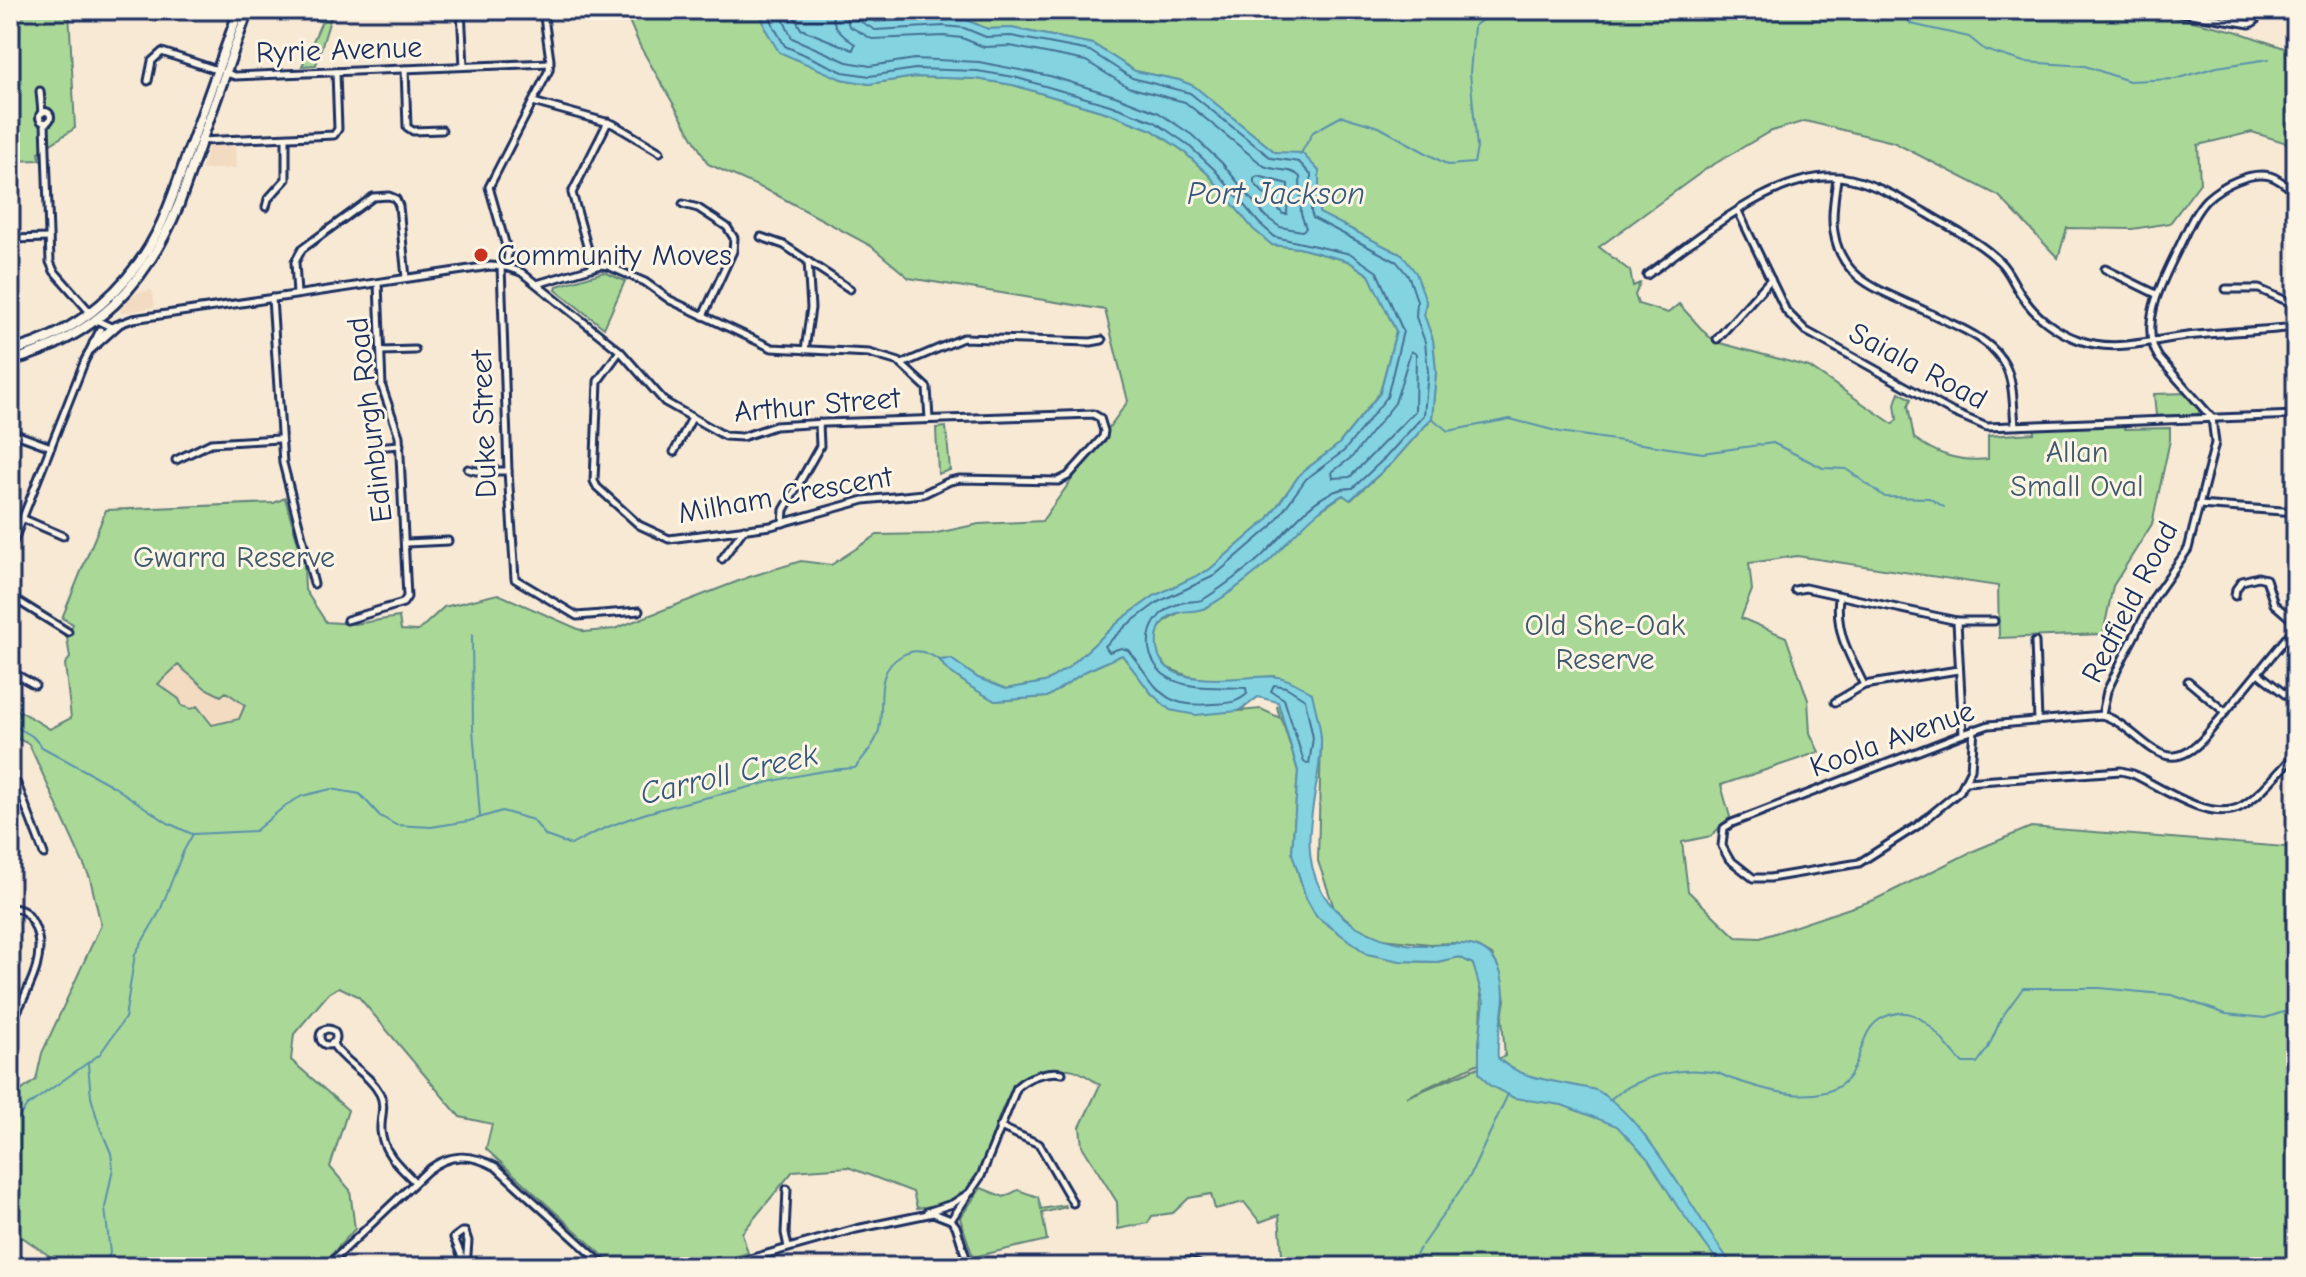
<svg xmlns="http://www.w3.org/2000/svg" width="2306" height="1277" font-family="'Comic Neue',sans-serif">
	<rect width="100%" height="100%" fill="#f8e9d5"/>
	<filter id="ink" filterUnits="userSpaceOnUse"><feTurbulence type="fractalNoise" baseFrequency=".0125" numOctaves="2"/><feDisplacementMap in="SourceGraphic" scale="16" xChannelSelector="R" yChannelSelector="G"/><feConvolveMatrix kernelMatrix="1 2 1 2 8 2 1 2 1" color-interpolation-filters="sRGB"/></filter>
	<g filter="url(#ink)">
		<g fill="#f3dbc2">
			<polygon points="208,146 235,146 236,168 202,170"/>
			<polygon points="152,290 155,307 121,313 120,308 138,292"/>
			<polygon points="178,665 195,681 225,691 246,704 239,719 212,725 192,709 182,706 158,684"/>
		</g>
		<g fill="#aad897" stroke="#62847a" stroke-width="2" fill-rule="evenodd">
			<polygon points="10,10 69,10 75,128 39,152 40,160 10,161"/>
			<polygon points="317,10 333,10 316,65 302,66 322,21 318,21"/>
			<path d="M633 10H760L766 30 841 79 869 84 915 77 977 79 1013 85 1108 113 1152 130 1182 150 1209 175 1272 245 1299 248 1348 261 1370 276 1396 331 1380 392 1338 445 1301 473 1267 520 1209 570 1154 596 1122 619 1069 667 1045 682 1006 689 978 678 951 659 940 660 946 669 971 687 995 701 1047 697 1086 671 1122 655 1152 694 1258 697 1240 711 1261 709 1280 718 1277 707 1285 704 1282 720 1298 771 1292 853 1306 898 1400 961 1437 962 1460 957 1473 964C1489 1005 1478 1023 1479 1063L1407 1097 1505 1056 1502 1018 1505 1000 1500 971 1492 955 1478 947 1453 943 1430 944 1382 939 1356 927 1334 908 1318 861 1321 738 1311 693 1275 676 1214 681 1188 676 1168 668 1147 644 1166 620 1184 610 1203 609 1259 568 1309 518 1343 495 1351 500 1392 463 1432 418 1436 372 1433 340 1424 315 1426 301 1402 255 1319 213V171L1275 152 1194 86 1179 80 1135 71 1093 44 1011 28 988 29 966 20 944 18 875 22 857 10H2145L2235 31 2296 52V146L2252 132 2198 145 2200 183 2170 223 2132 229 2067 228 2058 258 1999 196 1893 142 1805 121 1769 132 1706 169 1599 247 1630 271 1633 286 1640 283 1635 295 1638 304 1668 313 1679 304 1708 336 1720 343 1809 367 1893 424 1897 419 1895 404 1899 392 1911 399 1908 406 1914 438C1938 455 1958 462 1988 459V436L2034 433V429L2124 424 2125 429 2170 428V440L2152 524 2113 586 2103 634 1999 638 1998 586 1797 556 1749 563 1752 590 1741 618 1786 637 1808 700 1810 733 1819 752 1721 785 1730 817 1711 836 1682 842 1688 891 1736 937 1760 938 1874 900 1971 852 2031 827 2285 847 2296 835V1267H1283L1279 1215 1260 1222 1244 1202 1215 1209 1211 1194 1189 1198 1173 1213 1152 1216 1148 1223 1118 1229 1117 1202 1082 1146 1080 1127 1100 1085C1078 1070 1072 1065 1045 1071 987 1082 1001 1159 963 1193 951 1204 933 1206 917 1208L913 1192 848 1167 793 1171 742 1233 748 1253 698 1267H620L610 1262 486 1149 492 1124 460 1117 358 996 339 987 329 993 294 1034 291 1060 348 1110 330 1167 350 1190 355 1229 320 1267H46L51 1257 22 1237 10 1247V1107L18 1093 36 1080 42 1053 101 925 90 878 29 744 10 735V705L50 729 71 718 65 664 70 658 67 638 73 624 62 618 106 510 274 503 285 498 304 564 305 590 326 622 355 624 399 617 401 630 418 631 444 607 498 594 585 632 614 629 749 577 801 561 831 565 877 535 932 534 979 524 1042 521 1128 401 1105 310 909 278 871 246 773 193 708 164 640 46 626 14ZM178 665 205 688 221 696 226 692 245 705 239 719 212 725 197 706 192 709 182 706 179 699 158 684Z"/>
			<polygon points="604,272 625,281 604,328 556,290 557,286"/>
			<polygon points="2188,393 2200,409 2198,414 2156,416 2154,394"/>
			<polygon points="946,427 950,470 938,474 936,428"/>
			<polygon points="981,1188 1004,1197 1018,1190 1038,1197 1041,1209 1065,1205 1066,1207 1042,1213 1047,1240 973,1257 960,1218"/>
		</g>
		<path fill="#84d3e1" stroke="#5a91ad" stroke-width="2" d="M760 10H857L875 22 944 18 966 20 988 29 1011 28 1093 44 1135 71 1179 80 1194 86 1275 152 1302 153 1319 171V213L1402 255 1416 273 1426 301 1424 315 1433 340 1436 372 1432 418 1392 463 1350 500 1343 495C1315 510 1296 533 1274 556 1261 570 1223 599 1205 608 1193 614 1177 608 1165 620 1157 628 1156 638 1157 648 1163 696 1251 673 1278 677 1291 679 1301 687 1312 693 1315 709 1321 725 1321 741 1321 790 1295 843 1321 890 1338 921 1372 939 1406 944 1441 950 1486 928 1501 974 1510 1003 1495 1029 1498 1058 1519 1078 1549 1080 1577 1086 1585 1088 1593 1088 1600 1092 1652 1125 1695 1218 1734 1267H1722L1677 1206 1648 1159 1617 1126 1562 1105 1514 1098 1489 1085 1479 1073V1043L1484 1002 1473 964 1459 957 1437 962 1400 961 1367 954 1316 916 1306 898 1292 853 1298 771 1278 702 1258 697 1238 711 1196 715 1170 710 1152 694 1122 655 1086 671 1047 697 995 701 971 687 946 669 940 660 951 659 978 678 1006 689 1045 682 1069 667 1122 619 1154 596 1209 570 1267 520 1301 473 1338 445 1380 393 1396 331 1369 275 1348 261 1299 248 1272 245 1253 229 1209 175 1182 150 1152 130 1108 113 1013 85 976 79 915 77 869 84 841 79 779 52 766 30Z"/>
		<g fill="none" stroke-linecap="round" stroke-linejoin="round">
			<g stroke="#457192" stroke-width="2">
				<path d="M768 10 774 27 785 46 843 72 870 76 915 69 977 71 1014 77 1110 105 1155 122 1187 144 1214 169 1259 223 1275 237 1351 254 1377 272 1403 331 1387 397 1344 451 1306 479 1272 526 1214 576 1158 602 1127 625 1105 646 1109 652 1121 648 1128 650C1158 686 1159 709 1212 704 1227 703 1235 704 1247 694L1246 688C1219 686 1187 692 1163 674 1156 668 1150 657 1149 648 1147 626 1160 609 1181 603 1189 600 1197 603 1204 599 1222 588 1238 575 1254 563 1283 540 1313 487 1353 488L1386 457 1424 415 1428 372 1425 342 1416 317 1417 301 1409 277 1397 262 1313 218 1311 212V175L1299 162 1271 158 1190 93 1132 78 1090 51 1011 36 986 37 964 28 944 26 875 30 856 19 854 10"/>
				<path d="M779 10 792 38 847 62 870 66 915 59 979 62 1050 76 1115 96 1159 113 1192 135 1222 163 1266 217 1280 227 1302 231 1306 228 1301 214 1300 177C1290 167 1277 172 1264 166L1185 102 1128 87 1086 61 1010 46 984 47 962 38 944 36 872 39 849 26 844 10"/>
				<path d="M791 10 801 29 853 50 855 44C841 35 832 27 832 10"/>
				<polygon points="1258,176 1288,184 1287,214 1283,214 1254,183 1254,178"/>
				<polygon points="1411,351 1416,354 1415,411 1350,477 1333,478 1332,472 1352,457 1395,403"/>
				<polygon points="1274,685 1286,687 1305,699 1313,738 1309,764 1304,762 1284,699 1271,691"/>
			</g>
			<g stroke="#5a91ad" stroke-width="2">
				<polyline points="1899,10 1911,24 1969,37 1985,50 2024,62 2085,66 2129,81 2175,79 2217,67 2269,59"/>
				<polyline points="1300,155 1313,132 1342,116 1379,127 1448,165 1474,163 1477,148 1470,73 1474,26 1495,10"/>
				<polyline points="1433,419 1448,431 1510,419 1560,432 1703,453 1773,443 1823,468 1846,469 1885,497 1929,498 1944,507"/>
				<polyline points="472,634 473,729 480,816"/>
				<polyline points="10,723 32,736 42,747 113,786 168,823 192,834"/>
				<polyline points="88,1064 91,1097 99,1125 111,1153 113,1168 105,1208 110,1253 104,1267"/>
				<path d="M1609 1100C1635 1078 1678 1066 1712 1072 1718 1072 1724 1076 1729 1078 1759 1088 1795 1100 1825 1092 1874 1080 1846 1020 1898 1013 1926 1009 1945 1047 1963 1063H1977L1988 1048 2002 1017 2023 988H2100L2172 995 2226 1014 2265 1018 2296 1008"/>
				<path d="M10 1129 27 1106 100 1054 125 1018 135 954 160 911 183 852 193 834 255 831 286 805 302 796 331 789 360 794 380 816 396 825 431 827 469 821 502 811 533 820 546 836 571 845C621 816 678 804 734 791 773 781 814 770 855 768 863 757 876 744 879 730 885 703 873 672 901 656 916 647 927 652 941 661"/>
				<polyline points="1422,1245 1470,1176 1508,1094"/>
				<polyline points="1409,1267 1420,1248"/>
			</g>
			<g stroke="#1b2f5e" stroke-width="11">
				<g id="minor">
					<polyline points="461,10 464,66"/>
					<polyline points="2167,10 2250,24 2255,21 2259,10"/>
					<polyline points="405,69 407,127 413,131 442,130"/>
					<polyline points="226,73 235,76 550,63"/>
					<polyline points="148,81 152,61 162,52 217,70"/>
					<polyline points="40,91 42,113"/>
					<polyline points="533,102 613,124 660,152"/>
					<circle cx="45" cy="117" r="5.5"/>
					<polyline points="45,123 50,262 54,271 90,312"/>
					<polyline points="201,141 334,135 338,129 336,72"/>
					<path d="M1837 178C1835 195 1831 215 1834 232 1840 273 1869 286 1903 301 1922 309 1940 318 1959 327 1977 336 1995 346 2005 365 2014 382 2013 406 2015 425"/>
					<polyline points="683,204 698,208 727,227 734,238 733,251 703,316"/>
					<polyline points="266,207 268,199 286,179 286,138"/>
					<polyline points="1738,211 1786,311 1806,331 1952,412 1987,427 2296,415"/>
					<polyline points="761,237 784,245 808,261 811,308 805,350"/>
					<polyline points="10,239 49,238"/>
					<polyline points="809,262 850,289"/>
					<polyline points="501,266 508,471 515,579 577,616 639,611"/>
					<polyline points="506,267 508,253 489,187 549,70 550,60 543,10"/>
					<polyline points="593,267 572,193 608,122"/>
					<polyline points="2105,269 2156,294"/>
					<path d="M1647 275C1700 238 1782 163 1851 179 1877 185 1905 201 1928 214 1952 229 1979 241 1999 261 2009 270 2014 285 2022 296 2035 316 2056 332 2079 340 2115 353 2151 340 2187 336 2223 332 2260 331 2296 327"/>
					<polyline points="537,284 601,265 608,266 645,282 670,300 772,348 869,353 899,362 927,388 929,419"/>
					<polyline points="2226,289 2259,289 2296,305"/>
					<polyline points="297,294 295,262 302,249 373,197 389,196 396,199 399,206 406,278"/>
					<polyline points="272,298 283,463 314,584"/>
					<polyline points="96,320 111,327"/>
					<polyline points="1717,339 1771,279"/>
					<polyline points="93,343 111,327 133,319 490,266 506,267 521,272 620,351 665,402 725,436 742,437 775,426 825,423 1093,414 1100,418 1104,431 1103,437 1068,476 1058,481 960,479 950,481 923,494 864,500 771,526 669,539 639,525 597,487 594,481 598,381 620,351"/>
					<polyline points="91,350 121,323"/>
					<polyline points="381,351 415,350"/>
					<polyline points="902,364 963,338 1091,342 1102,340"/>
					<polyline points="10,432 51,447"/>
					<polyline points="374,447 400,445"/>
					<polyline points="674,452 692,418"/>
					<polyline points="176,460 211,443 279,439"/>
					<polyline points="468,469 476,471 508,471"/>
					<polyline points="2199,505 2296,512"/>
					<polyline points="24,519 63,536"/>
					<polyline points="783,523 784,510 820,446 819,423"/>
					<polyline points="406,543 448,541"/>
					<polyline points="10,550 85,360 100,330"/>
					<polyline points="722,559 744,529"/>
					<polyline points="1795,590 1805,588 1957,621 1994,621"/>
					<polyline points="10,596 68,632"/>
					<path d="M1839 596C1835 633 1848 652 1864 685"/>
					<polyline points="2235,596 2236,589 2242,581 2258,577 2266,579 2274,604 2296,623"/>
					<polyline points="347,620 403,603 407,597 399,436 382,387 378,283"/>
					<polyline points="1957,621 1963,734"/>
					<polyline points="2035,642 2038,721"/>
					<polyline points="10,671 35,685"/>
					<polyline points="2258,673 2296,703"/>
					<polyline points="2188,681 2225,712"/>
					<polyline points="1835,702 1864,685 1958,670"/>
					<path d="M2102 715 2107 691 2121 662 2155 596 2188 549 2215 443 2212 418 2159 358C2137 325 2164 278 2179 247 2187 231 2194 212 2207 199 2221 186 2250 171 2270 176 2280 179 2288 187 2296 193"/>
					<path d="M1974 729 1971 769 1960 791 1917 826 1859 863 1770 878H1753L1729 859 1722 846 1724 828 1732 823 1963 734 1989 725 2102 715C2142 727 2162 786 2205 737L2296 626"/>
					<polyline points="10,779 17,784 44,854"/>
					<path d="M1966 782 2121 771 2133 774C2161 787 2211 824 2242 806 2262 794 2279 771 2296 754"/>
					<path d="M10 908C23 908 28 913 34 925 50 959 24 995 10 1026"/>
					<circle cx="328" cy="1037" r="8"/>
					<path d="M332 1043C344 1063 369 1073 380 1094 386 1106 380 1118 381 1131 383 1153 400 1167 415 1182"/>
					<polyline points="1000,1127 1039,1144 1073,1203"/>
					<polyline points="787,1189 785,1233 788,1247"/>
					<polyline points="927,1212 952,1204 972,1191"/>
					<path d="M951 1220 981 1176 1017 1087C1027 1077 1048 1070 1062 1073"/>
					<polyline points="465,1264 454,1238 462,1232 465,1232 468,1241 466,1267"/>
					<path d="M326 1267 427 1171C449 1153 471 1153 496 1167L606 1267"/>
					<polyline points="721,1267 856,1229 933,1213 951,1220 956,1226 969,1267"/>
					<polyline points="1157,1267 1190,1261 1205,1267"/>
				</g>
			</g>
			<g stroke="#1b2f5e" stroke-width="14">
				<g id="highway">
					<path d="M10 351C78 335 134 285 162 222 174 196 182 168 192 142 208 98 223 54 239 10"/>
					<path d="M10 361C96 337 146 285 179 204L248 10"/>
				</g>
			</g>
			<use href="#minor" stroke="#fcf5e5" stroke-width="5"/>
			<use href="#highway" stroke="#fcf5e5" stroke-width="8"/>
		</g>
	</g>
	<circle fill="#c8321e" stroke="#fcf5e5" stroke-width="3" cx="481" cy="255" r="8"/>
	<g text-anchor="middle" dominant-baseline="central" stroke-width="6" stroke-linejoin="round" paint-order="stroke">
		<g font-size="30" fill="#1b2f5e" stroke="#fcf5e5">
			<text transform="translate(339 50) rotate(-2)">Ryrie Avenue</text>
			<text transform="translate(1918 366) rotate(28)">Saiala Road</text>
			<text transform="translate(817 405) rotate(-5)">Arthur Street</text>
			<text transform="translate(370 420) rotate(-97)">Edinburgh Road</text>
			<text transform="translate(484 424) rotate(-92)">Duke Street</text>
			<text transform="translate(785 495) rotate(-10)">Milham Crescent</text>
			<text transform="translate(2130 602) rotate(-63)">Redfield Road</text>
			<text transform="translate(1892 739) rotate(-20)">Koola Avenue</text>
		</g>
		<g font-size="30" fill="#1b2f5e" stroke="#fcf5e5" text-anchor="start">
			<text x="497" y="255">Community Moves</text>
		</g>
		<g font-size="30" fill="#3f596c" stroke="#fcf5e5">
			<text x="2077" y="452">Allan<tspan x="2077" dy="34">Small Oval</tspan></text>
			<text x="234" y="557">Gwarra Reserve</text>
			<text x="1605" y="625">Old She-Oak<tspan x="1605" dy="34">Reserve</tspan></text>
		</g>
		<g font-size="32" font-style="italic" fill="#35587f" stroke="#fcf5e5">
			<text x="1276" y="193">Port Jackson</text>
			<text transform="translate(729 774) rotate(-13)">Carroll Creek</text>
		</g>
	</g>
	<rect width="2306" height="1277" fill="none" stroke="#fcf5e5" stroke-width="40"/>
	<rect x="20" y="20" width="2266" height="1237" fill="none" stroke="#1b2f5e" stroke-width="3" filter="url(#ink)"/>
</svg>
